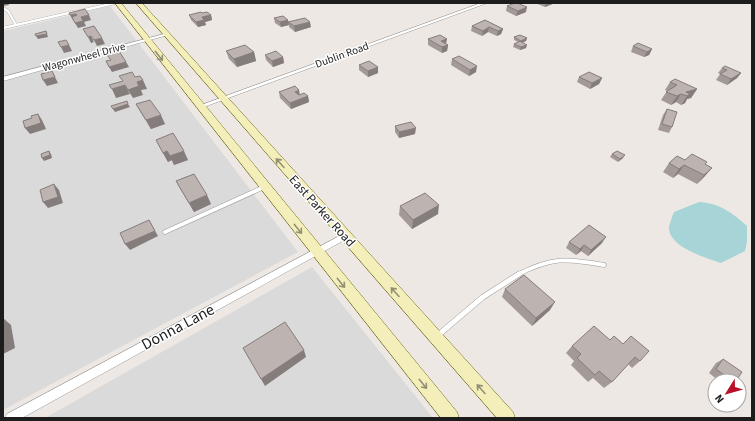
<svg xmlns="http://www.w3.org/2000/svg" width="755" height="421" font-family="'Source Sans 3',sans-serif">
	<rect width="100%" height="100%" fill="#ede8e3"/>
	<g fill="#dbdada">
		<polygon points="110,6 298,252 3,410 3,31"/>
		<polygon points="312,267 433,418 45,418"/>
	</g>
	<path fill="#a7d4d7" d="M699 202C719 203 733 213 747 226V242L745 251 721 263C706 258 668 247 669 227 670 223 672 217 674 212Z"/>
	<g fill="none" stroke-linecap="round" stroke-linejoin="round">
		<g stroke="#9a9a9a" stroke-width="3">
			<g id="service-far2">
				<polyline points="3,8 8,11 16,25"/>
				<polyline points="80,11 115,3"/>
				<polyline points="3,28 73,12"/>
			</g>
		</g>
		<g stroke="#9a9a9a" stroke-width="5">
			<g id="service-far1">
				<polyline points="165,232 264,187"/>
				<path d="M517 275C551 257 567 258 604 265"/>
			</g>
		</g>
		<g stroke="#9a9a9a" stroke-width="6">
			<polyline id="service" points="437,336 483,297 519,274"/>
		</g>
		<g stroke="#9a9a9a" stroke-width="1">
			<g id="minor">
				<polygon points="481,3 487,3 201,108 199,109 196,107"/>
				<polygon points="164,34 168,35 3,81 3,77"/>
				<polygon points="345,233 348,234 349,236 348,238 22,418 5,418 7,414"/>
			</g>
		</g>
		<g stroke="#6a660e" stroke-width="1">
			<g id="secondary">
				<polygon points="115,3 121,3 457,412 459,418 441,418"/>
				<polygon points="136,3 142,3 513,412 515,418 497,418"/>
			</g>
		</g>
		<use href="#service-far2" stroke="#fff" stroke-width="2.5"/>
		<use href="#service-far1" stroke="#fff" stroke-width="4"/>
		<use href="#service" stroke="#fff" stroke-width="5"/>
		<use href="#minor" fill="#fff" fill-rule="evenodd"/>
		<use href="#secondary" fill="#f4eebb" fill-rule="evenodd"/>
	</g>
	<g fill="#a39a97">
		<polygon points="535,3 555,3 545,7"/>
		<polygon points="507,6 526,12 516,16 506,11"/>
		<polygon points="202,13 211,15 212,20 205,22 206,25 198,27 191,20 189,15"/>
		<polygon points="274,18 288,22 311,27 295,32 289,27 289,25 281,27 275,23"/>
		<polygon points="485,20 503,29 501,34 497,36 488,32 482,36 471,31 472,26"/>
		<polygon points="514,37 527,38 526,41 522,43 526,48 520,50 513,47 514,44 518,42 514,40"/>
		<polygon points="428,39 448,45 447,51 442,53 428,45"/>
		<polygon points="633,46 652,49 649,55 644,57 631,52"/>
		<polygon points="226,51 254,52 256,61 237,67 229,59"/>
		<polygon points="265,55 283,57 284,63 273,67 266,60"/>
		<polygon points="452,59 476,72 469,76 451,65"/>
		<polygon points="359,65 378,73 368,77 359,70"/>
		<polygon points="722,68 741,73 737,78 727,85 716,80 720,74 718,73"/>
		<polygon points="579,77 602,78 599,84 590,89 577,82"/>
		<polygon points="670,82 697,89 691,98 687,99 685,103 681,105 676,102 671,105 661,100 667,91 665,90"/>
		<polygon points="279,92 308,96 309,102 291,109 280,98"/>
		<polygon points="136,104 165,124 151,129 141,113"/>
		<polygon points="667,109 672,127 669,133 658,130 663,115"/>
		<polygon points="395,126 415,134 399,138 395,132"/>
		<polygon points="156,140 188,160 174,165 172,160 168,162"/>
		<polygon points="612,154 623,158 618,162 610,157"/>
		<polygon points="685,160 705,164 705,176 697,184 678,174 673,178 663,172 669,163"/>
		<polygon points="176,181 211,204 194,212 181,190"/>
		<polygon points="400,206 438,214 412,229 399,215"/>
		<polygon points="569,242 602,243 588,256 581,251 576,255 566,248"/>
		<polygon points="505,289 550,310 532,326 502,297"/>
		<polygon points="614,336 640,361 632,368 628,364 612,382 604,388 593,378 588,382 571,365 574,361 566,353 572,346 610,340"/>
		<polygon points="723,359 736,381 719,381 709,373 716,363"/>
	</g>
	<g fill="#847d7b">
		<polygon points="3,3 8,3 9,5 3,6"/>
		<polygon points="546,3 555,3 545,7"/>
		<polygon points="527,7 526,12 516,16 518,11"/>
		<polygon points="76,14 79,19 73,20 70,15"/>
		<polygon points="89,15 91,20 84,22 86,26 78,28 75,23 81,17"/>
		<polygon points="211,15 212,20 205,22 206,25 198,27 196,22 202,17"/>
		<polygon points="288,20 289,25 281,27 280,22"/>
		<polygon points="310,22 311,27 295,32 294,26"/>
		<polygon points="489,27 488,32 482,36 483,31"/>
		<polygon points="503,29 501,34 497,36 498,31"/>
		<polygon points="47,34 48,37 38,39 36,36"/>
		<polygon points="91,36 94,42 91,43 88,37"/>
		<polygon points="102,38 105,44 97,46 94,40"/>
		<polygon points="527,38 526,41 521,43 521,41"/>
		<polygon points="447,39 446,44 441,41"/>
		<polygon points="69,45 72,51 64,53 61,47"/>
		<polygon points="448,45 447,51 442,53 442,47"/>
		<polygon points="527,45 526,48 520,50 521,47"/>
		<polygon points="652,49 649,55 644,57 647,52"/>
		<polygon points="254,52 256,61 237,67 234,59"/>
		<polygon points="283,57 284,63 273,67 272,61"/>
		<polygon points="126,62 129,67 112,72 109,67"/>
		<polygon points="477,66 476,72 469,76 470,70"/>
		<polygon points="378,67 378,73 368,77 368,71"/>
		<polygon points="52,71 58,83 47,86 43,80"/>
		<polygon points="741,73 737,78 727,85 731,79"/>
		<polygon points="602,78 599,84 590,89 592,83"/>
		<polygon points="143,80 147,89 141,90 143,95 133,98 128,90 137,82"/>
		<polygon points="125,85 130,94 116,98 112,89"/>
		<polygon points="697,89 691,98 687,99 685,103 681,105 687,96 686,92"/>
		<polygon points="299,90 300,96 295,92"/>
		<polygon points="681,94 676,102 671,105 677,96"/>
		<polygon points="308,96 309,102 291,109 290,103"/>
		<polygon points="128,104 130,107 115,112 113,109"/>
		<polygon points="38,114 42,120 46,129 30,134 25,128"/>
		<polygon points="161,115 165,124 151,129 146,120"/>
		<polygon points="416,128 415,134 399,138 399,132"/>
		<polygon points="49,151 51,154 52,158 44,161 42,158"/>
		<polygon points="167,151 172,160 168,162 163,153"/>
		<polygon points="184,151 188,160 174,165 170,156"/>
		<polygon points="625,155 623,158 618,162 620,159"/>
		<polygon points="684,165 678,174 673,178 679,169"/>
		<polygon points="712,168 705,176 697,184 704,175"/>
		<polygon points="54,184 59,190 63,203 48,208 43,202"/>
		<polygon points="207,195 211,204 194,212 189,203"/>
		<polygon points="439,205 438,214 412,229 413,220"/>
		<polygon points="149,220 158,236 130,250 125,244"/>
		<polygon points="606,237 602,243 588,256 591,250"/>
		<polygon points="584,245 581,251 576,255 580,249"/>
		<polygon points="555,302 550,310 532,326 536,318"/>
		<polygon points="3,318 11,325 15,348 3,354"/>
		<polygon points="304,350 306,357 265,386 261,379"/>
	</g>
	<g fill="#bdb3b0" stroke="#847d7b">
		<polygon points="515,3 517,3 527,7 518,11 507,6"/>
		<polygon points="85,9 89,15 81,17 83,21 75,23 72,17 77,15 76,14 70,15 69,13"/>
		<polygon points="201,12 202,13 207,12 211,15 202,17 204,20 196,22 189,15"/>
		<polygon points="283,16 288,20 280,22 274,18"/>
		<polygon points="305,18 310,22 294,26 288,22"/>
		<polygon points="485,20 503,29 498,31 489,27 483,31 472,26"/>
		<polygon points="94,26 102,38 94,40 91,36 88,37 83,29"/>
		<polygon points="46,31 47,34 36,36 35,34"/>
		<polygon points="440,35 447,39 441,41 448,45 442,47 428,39"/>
		<polygon points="520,35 527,38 521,41 514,37"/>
		<polygon points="66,40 69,45 61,47 58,42"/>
		<polygon points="520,41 527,45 521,47 514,44"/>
		<polygon points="638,43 652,49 647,52 633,46"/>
		<polygon points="245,45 254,52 234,59 226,51"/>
		<polygon points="119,51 126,62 109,67 106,61 111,60 107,55"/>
		<polygon points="276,51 283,57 272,61 265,55"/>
		<polygon points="459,56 477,66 470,70 452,59"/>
		<polygon points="369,61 378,67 368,71 359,65"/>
		<polygon points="725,66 741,73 731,79 720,74 727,70 722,68"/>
		<polygon points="52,71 55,77 43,80 41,74"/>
		<polygon points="132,72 135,77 140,76 143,80 137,82 139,86 128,90 125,85 112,89 109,85 123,81 119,76"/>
		<polygon points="589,72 602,78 592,83 579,77"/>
		<polygon points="675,79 697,89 686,92 690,94 687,96 681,94 677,96 666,92 677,85 670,82"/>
		<polygon points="295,86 299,90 295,92 299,95 304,93 308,96 290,103 279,92"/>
		<polygon points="150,100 161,115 146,120 136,104"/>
		<polygon points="127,101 128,104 113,109 111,106"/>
		<polygon points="667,109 677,112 672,127 662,124"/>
		<polygon points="38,114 41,123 25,128 23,121 32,118 31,116"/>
		<polygon points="411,122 416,128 399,132 395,126"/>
		<polygon points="173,133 184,151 170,156 167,151 163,153 156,140"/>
		<polygon points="49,151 50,155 42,158 41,154"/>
		<polygon points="617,151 625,155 620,159 612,154"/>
		<polygon points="692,154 707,162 705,164 712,168 704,175 684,165 679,169 669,163 677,156 685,160"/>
		<polygon points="194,174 207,195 189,203 176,181"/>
		<polygon points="54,184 58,197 43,202 40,190"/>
		<polygon points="425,193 439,205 413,220 400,206"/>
		<polygon points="149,220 155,231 125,244 120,233"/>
		<polygon points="589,225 606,237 591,250 584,245 580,249 569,242"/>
		<polygon points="524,275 555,302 536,318 505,289"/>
		<polygon points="285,322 304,350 261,379 243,348"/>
		<polygon points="594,326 610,340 614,336 623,344 631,336 649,351 640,361 635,357 612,382 599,371 595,375 577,358 581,354 572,346"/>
		<polygon points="3,332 4,341 3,342"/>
		<polygon points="723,359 742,372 736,381 732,381 716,369"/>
	</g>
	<defs><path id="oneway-shaft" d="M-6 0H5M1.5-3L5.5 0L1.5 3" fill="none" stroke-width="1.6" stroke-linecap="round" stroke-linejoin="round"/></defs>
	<g stroke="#939074">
		<use href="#oneway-shaft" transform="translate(159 56) rotate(52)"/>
		<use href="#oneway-shaft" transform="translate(280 163) rotate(-132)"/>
		<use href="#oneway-shaft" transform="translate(298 229) rotate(51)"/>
		<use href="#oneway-shaft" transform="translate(341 283) rotate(51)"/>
		<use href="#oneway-shaft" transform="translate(395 292) rotate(-132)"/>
		<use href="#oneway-shaft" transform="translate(423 384) rotate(51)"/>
		<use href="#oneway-shaft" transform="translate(481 389) rotate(-132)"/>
	</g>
	<g text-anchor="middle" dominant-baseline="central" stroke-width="3" stroke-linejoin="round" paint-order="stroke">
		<g font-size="11" fill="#1d1d1d" stroke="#fff">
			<text transform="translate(342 55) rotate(-20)">Dublin Road</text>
			<text transform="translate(84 57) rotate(-15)">Wagonwheel Drive</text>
		</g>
		<g font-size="13" fill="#1d1d1d" stroke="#fff">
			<text transform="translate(322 211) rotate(48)">East Parker Road</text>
		</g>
		<g font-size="16" fill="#1d1d1d" stroke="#fff">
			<text transform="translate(178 327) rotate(-28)">Donna Lane</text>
		</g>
	</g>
	<rect width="755" height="421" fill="none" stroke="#1d1d1d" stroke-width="8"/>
	<g transform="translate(727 393) rotate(233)"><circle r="19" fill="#ffffff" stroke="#a5a5a5"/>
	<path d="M0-3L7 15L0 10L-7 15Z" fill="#b9112a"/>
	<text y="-6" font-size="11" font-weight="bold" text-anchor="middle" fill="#1d1d1d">N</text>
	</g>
</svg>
